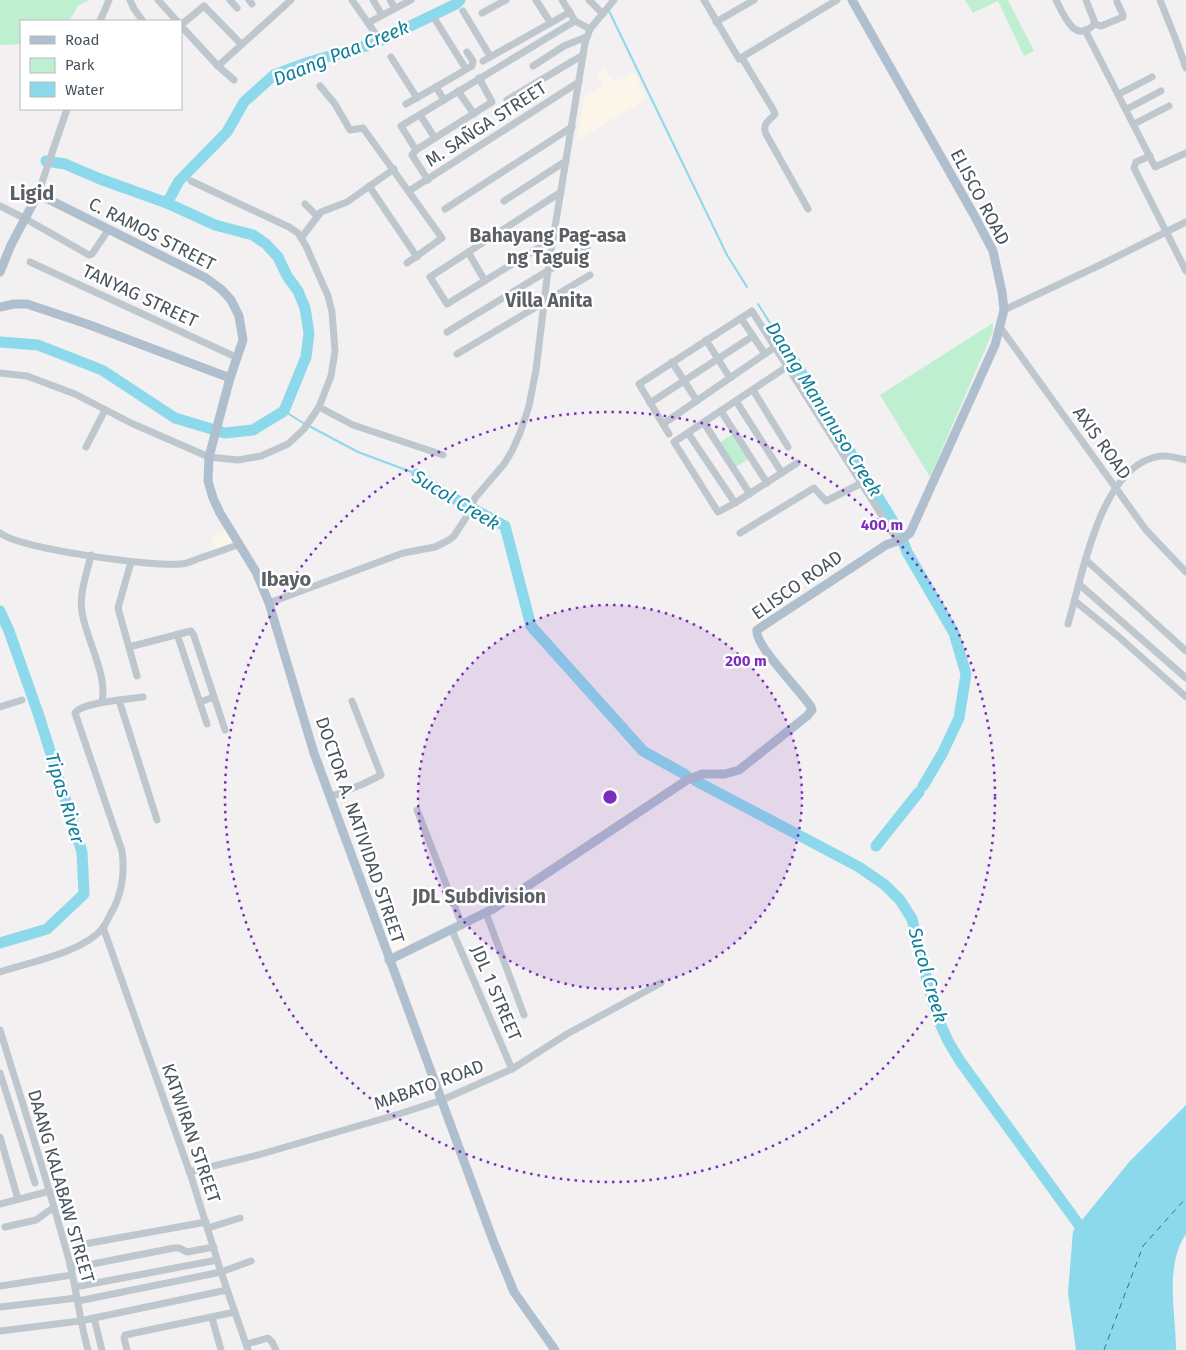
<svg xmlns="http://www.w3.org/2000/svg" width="1186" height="1350" font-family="'Fira Sans',sans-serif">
	<rect width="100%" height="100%" fill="#f2f0f0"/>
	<g fill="#fcf6ea">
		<polygon points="604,67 614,82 634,72 646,99 576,141 585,95 603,86 596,73"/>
		<polygon points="226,530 235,545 217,551 211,537"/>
		<polygon points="405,929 411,945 393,952 386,936"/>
	</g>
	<g fill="#bfefd1">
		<polygon points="0,0 89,0 78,6 69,21 21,21 21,44 0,45"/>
		<polygon points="965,0 1008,0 1034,51 1024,56 998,1 973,13"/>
		<polygon points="993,323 993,331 930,477 880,395"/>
		<polygon points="733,434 749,459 735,467 719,443"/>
	</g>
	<path fill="#8cd9eb" d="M1186 1105V1234C1164 1267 1176 1313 1176 1350H1076L1068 1293 1073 1231 1130 1161Z"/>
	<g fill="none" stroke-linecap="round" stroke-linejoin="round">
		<g stroke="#8cd9eb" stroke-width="2">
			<polyline points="608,9 727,255 747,287"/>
			<polyline points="758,304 794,361"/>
			<polyline points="284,411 305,424"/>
			<polyline points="309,426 358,452 417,474"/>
		</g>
		<g stroke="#8cd9eb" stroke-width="11">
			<polyline points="46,161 65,164 100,179 167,203"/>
			<polyline points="0,342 38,345 102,370 175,418 225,433 253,430 284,411 306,357 309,333 305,308 298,291 287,276 278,257 266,244 253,235 215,225 167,203 179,181 227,132 244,102 274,75 309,62 373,44 456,4 460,0"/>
			<polyline points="794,361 899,531 907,552 954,633 966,674 959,718 942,754 923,786"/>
			<polyline points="417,474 440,491 505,526 531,626 643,751 686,775"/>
			<polyline points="0,611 9,631 38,713 82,852 84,894 47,929 0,943"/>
			<polyline points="696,781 859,867 885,885 900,900 912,919 935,1012 948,1041 960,1061 1079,1225 1091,1231"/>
			<polyline points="876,846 919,792"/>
		</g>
		<polyline stroke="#0e7f9b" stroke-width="1" stroke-dasharray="6 5" stroke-linecap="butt" points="1104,1350 1143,1246 1186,1198"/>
		<g stroke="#bec7ce" stroke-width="7">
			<polyline points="130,0 134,9 143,21"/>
			<polyline points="158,0 177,21"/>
			<polyline points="230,0 237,8"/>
			<polyline points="249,0 252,4"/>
			<polyline points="352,0 375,33"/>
			<polyline points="373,0 382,15"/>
			<polyline points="390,0 395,8"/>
			<polyline points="536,0 550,22"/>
			<polyline points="562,0 575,21 590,29"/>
			<polyline points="589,0 603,14"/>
			<polyline points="704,0 739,59 837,0"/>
			<path d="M1056 0C1064 16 1076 46 1095 23L1086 0"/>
			<polyline points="1160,0 1176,40 1186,68"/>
			<polyline points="463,11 490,56"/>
			<polyline points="482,13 506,0"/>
			<polyline points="100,21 109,0"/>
			<polyline points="436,21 466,69"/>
			<polyline points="716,22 754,0"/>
			<polyline points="368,23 411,0"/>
			<polyline points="1095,24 1101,26 1123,17 1123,15 1117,2"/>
			<polyline points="181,25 204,6 241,44"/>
			<polyline points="181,26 218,66 234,80"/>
			<polyline points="1085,30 1155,167 1186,153"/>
			<polyline points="391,57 417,98"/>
			<path d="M742 58 774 111 775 114C768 122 762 124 766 134L808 209"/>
			<polyline points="483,61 570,12"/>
			<polyline points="218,66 291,0"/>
			<polyline points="533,66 564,46 586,37"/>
			<polyline points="320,86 335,104 350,130 363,128 442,238 407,263"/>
			<polyline points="458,91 474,114"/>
			<polyline points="1119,94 1152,77"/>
			<polyline points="444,100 436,87 472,66 473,61 467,52"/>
			<polyline points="507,100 583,55"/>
			<polyline points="406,104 436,87"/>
			<polyline points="1127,109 1161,91"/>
			<polyline points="420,115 435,138"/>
			<polyline points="1134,124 1169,106"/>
			<polyline points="416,150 492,102 479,78"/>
			<polyline points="1150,156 1136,162 1134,168 1186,271"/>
			<polyline points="428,180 412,155 416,150 401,126 575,21"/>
			<polyline points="369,186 417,257"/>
			<polyline points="409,191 579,82"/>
			<polyline points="38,194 67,109"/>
			<polyline points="504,201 566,161"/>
			<polyline points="305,204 317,216"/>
			<polyline points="0,206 26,219 89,255 92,254 109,229"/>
			<polyline points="445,209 572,127"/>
			<polyline points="301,238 321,212 347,202 394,169"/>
			<polyline points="553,239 447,304 430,277 561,192"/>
			<polyline points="468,252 485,281"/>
			<polyline points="30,262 238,358"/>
			<polyline points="1004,310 1098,266 1186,222"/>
			<polyline points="741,318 765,354"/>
			<polyline points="1000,327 1146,530 1186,572"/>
			<polyline points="447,332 587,247"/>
			<polyline points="706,340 730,378"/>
			<polyline points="457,354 590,275"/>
			<polyline points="672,362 697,401"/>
			<polyline points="788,366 674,442 718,512 735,503 797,463"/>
			<polyline points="0,373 27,376 75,394 131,423 209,457 238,460 261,456 288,444 304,429 319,407 331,376 335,351 332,312 328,296 306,246 298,233 289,227 191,181"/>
			<polyline points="753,390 788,447"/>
			<polyline points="736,401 782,473"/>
			<polyline points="650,403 753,336"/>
			<polyline points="319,407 353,425 443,455"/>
			<polyline points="721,411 767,483"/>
			<polyline points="704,423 750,494"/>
			<polyline points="663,424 775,347"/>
			<polyline points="688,433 735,503"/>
			<polyline points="669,434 639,384 752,311 898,541"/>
			<polyline points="86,447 105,410"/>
			<path d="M0 533C22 549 152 567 181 564 187 564 194 560 200 558 213 554 226 549 240 544"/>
			<polyline points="740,533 814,488 826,501 860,484"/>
			<path d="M91 555C87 573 79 593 82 612 86 639 108 675 102 702"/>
			<polyline points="1086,560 1186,651"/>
			<polyline points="131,562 118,608 137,676"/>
			<polyline points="1080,585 1186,678"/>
			<polyline points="1075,601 1119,637 1186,697"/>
			<polyline points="269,603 403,553 435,547 449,540 454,536 467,516 475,498 504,464 512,451 520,433 529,406 536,370 548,270 585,43 590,29 614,0"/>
			<path d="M1068 624C1082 577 1099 474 1152 458 1163 454 1175 457 1186 460"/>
			<polyline points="177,634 207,724"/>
			<polyline points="129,647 191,631 194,636 225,730"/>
			<polyline points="119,700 157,820"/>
			<polyline points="200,702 214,697"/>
			<polyline points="0,707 22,700"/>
			<polyline points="330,797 363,784 381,775 352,701"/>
			<polyline points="417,810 462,925"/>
			<polyline points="486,913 524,1015"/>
			<polyline points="103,927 191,1176 221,1272 248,1350"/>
			<polyline points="452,930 512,1069"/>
			<path d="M0 972C30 962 82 953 103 928 107 922 110 914 114 908 123 889 125 872 122 851L75 713C82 702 129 699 143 697"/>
			<path d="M0 1030C24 1108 49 1186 70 1264 77 1293 80 1322 88 1350"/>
			<polyline points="0,1073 35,1183"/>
			<polyline points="0,1137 18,1199"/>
			<polyline points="189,1172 258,1155 399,1114 442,1100 512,1069 567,1034 661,983"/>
			<polyline points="0,1204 50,1191"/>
			<polyline points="5,1227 36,1220 54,1207"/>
			<polyline points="208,1228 240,1218"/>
			<polyline points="79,1245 206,1222"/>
			<polyline points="70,1266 82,1266 174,1248 179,1248 187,1252 214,1247"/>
			<polyline points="0,1286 72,1275"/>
			<polyline points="75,1287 217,1260"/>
			<polyline points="78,1301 221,1272 251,1261"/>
			<polyline points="0,1307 77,1298"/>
			<polyline points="94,1318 102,1350"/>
			<polyline points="212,1318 221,1350"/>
			<polyline points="0,1331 80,1321 227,1290"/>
			<polyline points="247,1344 268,1338 272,1342 276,1350"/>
			<polyline points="127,1350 124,1338 125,1335 235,1312"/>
		</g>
		<g stroke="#b0bfce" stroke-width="9">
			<polyline points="0,272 11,245 38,194 206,278 222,290 231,300 239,316 243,340 230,378 209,457 208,481 213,498 220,513 256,572 269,603 314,753 494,1243 514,1292 555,1350"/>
			<polyline points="0,307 14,304 27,304 87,324 230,378"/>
			<path d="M389 960 493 909 687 780 702 774H725L739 770 807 716 812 710 811 707C802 692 754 645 757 630L886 545 900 540 910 533 995 345 1004 310 1002 292 993 251 974 215 852 0"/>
		</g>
	</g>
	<circle cx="610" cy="797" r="192" fill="#7b2cbf" fill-opacity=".12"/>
	<g fill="none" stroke="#7b2cbf" stroke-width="2.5" stroke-dasharray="2.5 5">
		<circle cx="610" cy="797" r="192"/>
		<circle cx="610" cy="797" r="385"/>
	</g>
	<g text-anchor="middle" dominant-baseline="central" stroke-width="5" stroke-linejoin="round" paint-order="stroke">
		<g font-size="18" fill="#48535d" stroke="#fff">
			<text transform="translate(486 124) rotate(-33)">M. SAÑGA STREET</text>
			<text transform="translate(980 197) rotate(62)">ELISCO ROAD</text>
			<text transform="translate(152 234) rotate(27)">C. RAMOS STREET</text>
			<text transform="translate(140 296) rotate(25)">TANYAG STREET</text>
			<text transform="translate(1102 443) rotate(54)">AXIS ROAD</text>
			<text transform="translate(797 585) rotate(-35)">ELISCO ROAD</text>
			<text transform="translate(360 830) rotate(71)">DOCTOR A. NATIVIDAD STREET</text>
			<text transform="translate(496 993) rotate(67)">JDL 1 STREET</text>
			<text transform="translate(429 1085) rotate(-20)">MABATO ROAD</text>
			<text transform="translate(191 1133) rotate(71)">KATWIRAN STREET</text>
			<text transform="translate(61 1186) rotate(74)">DAANG KALABAW STREET</text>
		</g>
		<g font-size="19" font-style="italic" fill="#0e7f9b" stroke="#fff">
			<text transform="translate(341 53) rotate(-22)">Daang Paa Creek</text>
			<text transform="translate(824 409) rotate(58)">Daang Manunuso Creek</text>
			<text transform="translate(456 500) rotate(31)">Sucol Creek</text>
			<text transform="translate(65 798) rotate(73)">Tipas River</text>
			<text transform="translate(928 975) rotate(74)">Sucol Creek</text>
		</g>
		<g font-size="19" font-weight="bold" fill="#5c6064" stroke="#fff">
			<text x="548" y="235">Bahayang Pag-asa<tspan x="548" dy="22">ng Taguig</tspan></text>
			<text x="549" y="300">Villa Anita</text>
			<text x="479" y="896">JDL Subdivision</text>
		</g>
		<g font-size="20" font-weight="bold" fill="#5c6064" stroke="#fff">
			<text x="32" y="193">Ligid</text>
			<text x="286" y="579">Ibayo</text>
		</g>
	</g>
	<circle cx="610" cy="797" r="8" fill="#7b2cbf" stroke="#fff" stroke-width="2.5"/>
	<g font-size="15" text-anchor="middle" font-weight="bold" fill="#7b2cbf" stroke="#fff" stroke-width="5" stroke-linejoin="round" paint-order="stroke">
		<text x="882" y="530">400 m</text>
		<text x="746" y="666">200 m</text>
	</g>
	<rect x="20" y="20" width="162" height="90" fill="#ffffff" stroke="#b6babe"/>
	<rect x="30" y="36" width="25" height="8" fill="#b0bfce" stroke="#b6babe"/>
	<text x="65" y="45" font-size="15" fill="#48535d">Road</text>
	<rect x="30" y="58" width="25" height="15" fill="#bfefd1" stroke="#b6babe"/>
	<text x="65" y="70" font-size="15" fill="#48535d">Park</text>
	<rect x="30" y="82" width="25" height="15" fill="#8cd9eb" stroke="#b6babe"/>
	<text x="65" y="95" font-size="15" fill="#48535d">Water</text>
</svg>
